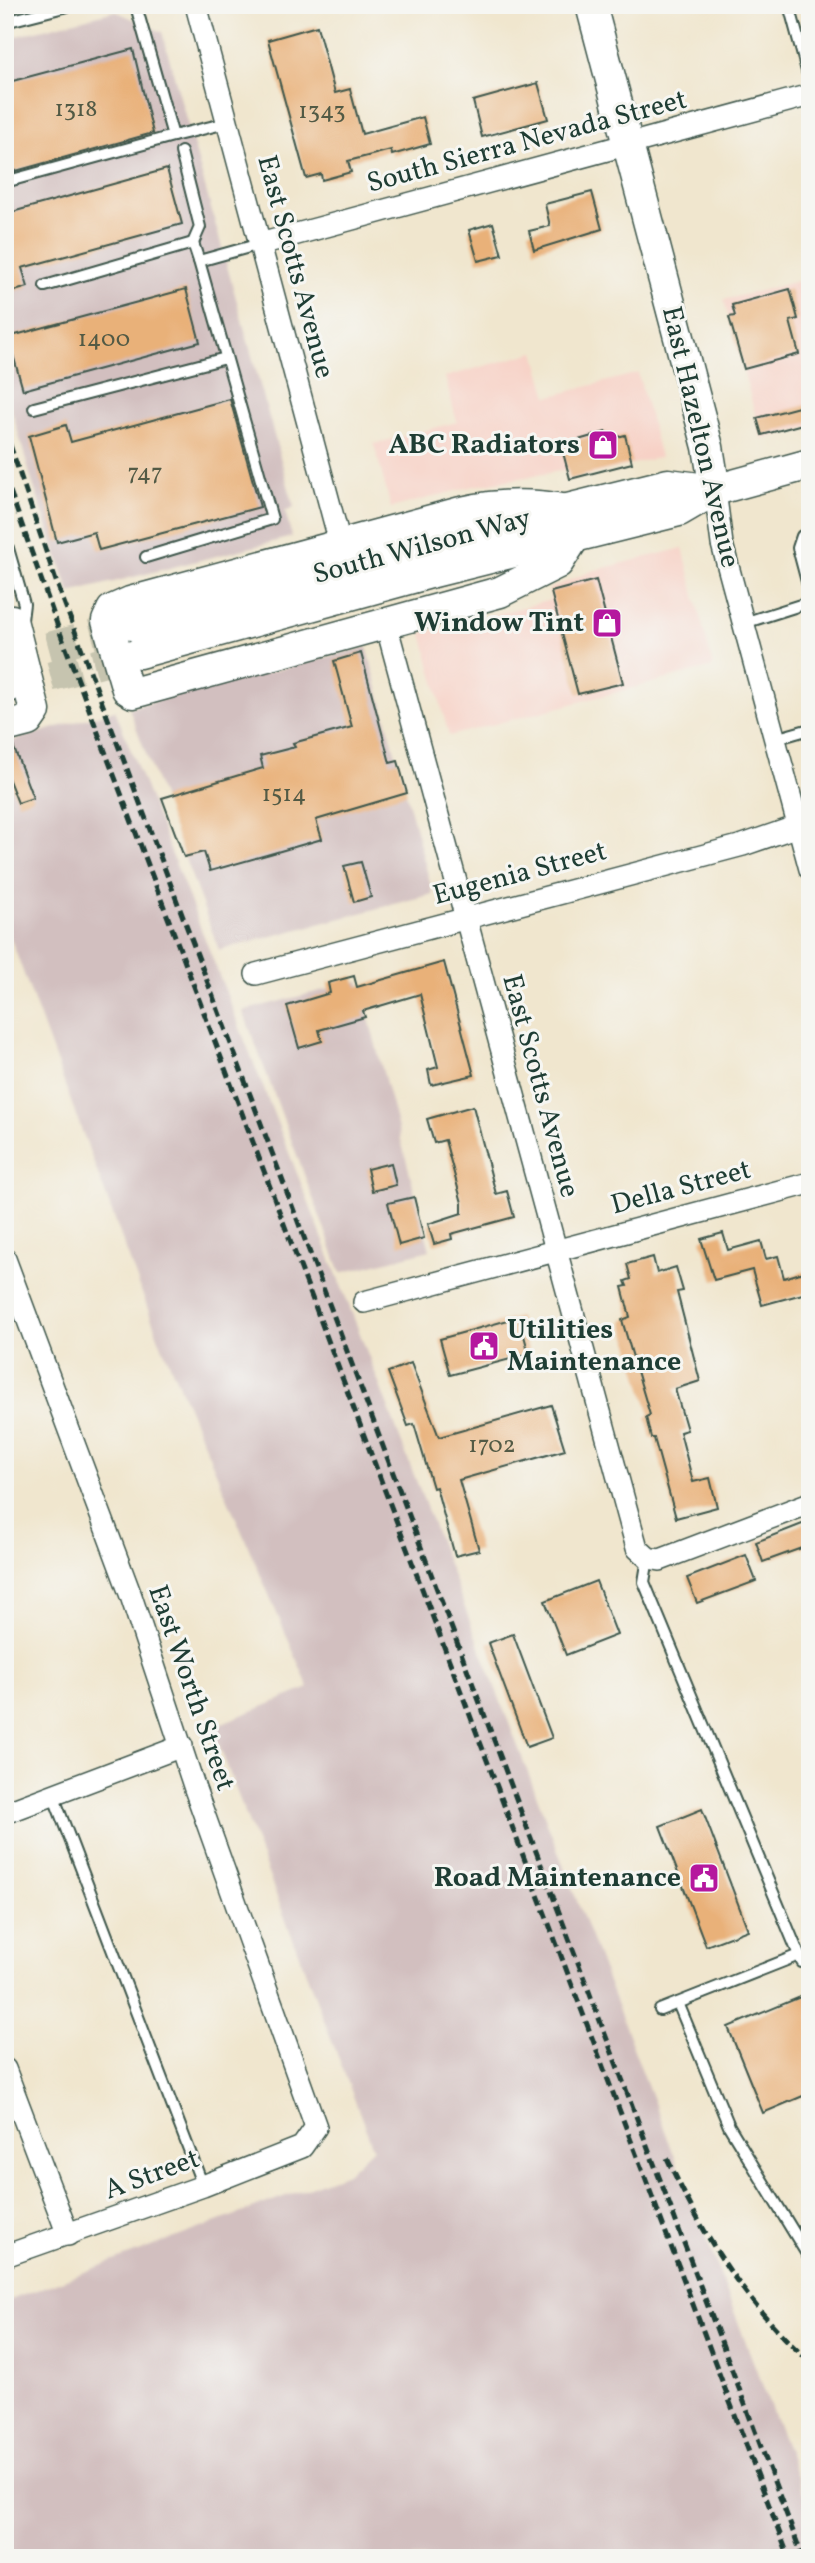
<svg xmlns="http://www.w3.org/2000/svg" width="815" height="2563" font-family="Vollkorn,serif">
	<rect width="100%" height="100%" fill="#f6f6f2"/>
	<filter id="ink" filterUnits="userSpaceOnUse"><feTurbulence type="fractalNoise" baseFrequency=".0143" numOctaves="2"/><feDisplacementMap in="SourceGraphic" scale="14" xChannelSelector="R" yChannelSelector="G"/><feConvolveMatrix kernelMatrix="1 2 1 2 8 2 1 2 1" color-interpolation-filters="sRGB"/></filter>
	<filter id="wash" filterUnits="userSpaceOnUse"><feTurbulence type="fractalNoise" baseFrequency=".00686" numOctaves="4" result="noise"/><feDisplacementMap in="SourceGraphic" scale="28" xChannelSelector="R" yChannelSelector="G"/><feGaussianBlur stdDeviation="1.57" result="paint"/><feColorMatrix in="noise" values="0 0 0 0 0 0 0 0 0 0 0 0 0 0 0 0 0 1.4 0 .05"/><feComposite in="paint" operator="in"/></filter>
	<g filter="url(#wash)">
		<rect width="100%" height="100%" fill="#f0e6ce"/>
		<g fill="#f7d1c6">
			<polygon points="810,278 810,427 762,439 724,300"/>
			<polygon points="535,352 548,397 638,373 660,457 570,480 566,470 474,486 391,508 374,444 457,422 445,377"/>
			<polygon points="683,548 713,667 449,736 422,633 551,600 549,589 592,571"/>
		</g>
		<g fill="#d2bfbf">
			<polygon points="115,11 162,32 294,507 285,511 292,537 70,593 32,481 5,387 5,39"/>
			<polygon points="367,647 433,894 219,950 129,708"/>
			<polygon points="115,710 357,1326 810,2510 810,2558 5,2558 5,2302 347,2173 373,2148 212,1727 309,1688 159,1339 5,923 5,743"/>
			<polygon points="359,981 430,1250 341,1273 243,1011"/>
		</g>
		<g id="blocks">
			<g fill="#e9b179">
				<polygon points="317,26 335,93 350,89 362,134 423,117 430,144 392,155 391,150 348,161 351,172 322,180 321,174 306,178 268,40"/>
				<polygon points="133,49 153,133 5,174 5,83"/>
				<polygon points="538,83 548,119 482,137 473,101"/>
				<polygon points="167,169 182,224 22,268 28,287 5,294 5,214"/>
				<polygon points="592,192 602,229 534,250 529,231 550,226 545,204"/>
				<polygon points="493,223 502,255 478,261 469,230"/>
				<polygon points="186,289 200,342 23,390 8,337"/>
				<polygon points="790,289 798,319 790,321 799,354 744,369 729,317 735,316 732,305"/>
				<polygon points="230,399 260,507 99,550 94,532 57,542 29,436 66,425 71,442"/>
				<polygon points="810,404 810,422 762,435 757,418"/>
				<polygon points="606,432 610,439 625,435 632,463 570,479 561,445"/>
				<polygon points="596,580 623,683 578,694 551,592"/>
				<polygon points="361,653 390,763 398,761 407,793 316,820 322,839 270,854 210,871 204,852 184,857 162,798 263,768 260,756 295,747 293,743 352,727 334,661"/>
				<polygon points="12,743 33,798 18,803 5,770 5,744"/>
				<polygon points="361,862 371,897 354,902 344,866"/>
				<polygon points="444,962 474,1075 431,1085 428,1070 438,1067 420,994 363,1011 365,1017 319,1030 322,1041 299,1048 287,1006 330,993 328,983 354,976 357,987"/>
				<polygon points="473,1106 496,1194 507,1191 514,1217 451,1234 452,1239 434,1244 428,1224 462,1213 462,1203 445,1140 434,1143 427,1119"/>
				<polygon points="391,1163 396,1185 372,1191 367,1169"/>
				<polygon points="414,1197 424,1238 399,1245 388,1203"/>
				<polygon points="723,1233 728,1250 761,1241 766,1259 778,1256 784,1278 810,1270 810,1292 762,1305 752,1270 714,1280 701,1239"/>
				<polygon points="653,1257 657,1273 676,1267 683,1291 677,1292 700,1381 675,1389 687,1430 680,1432 693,1482 710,1478 717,1507 676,1518 654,1438 651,1438 646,1417 650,1415 622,1320 630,1317 622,1287 627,1286 625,1281 631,1279 627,1264"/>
				<polygon points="519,1317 529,1354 450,1375 440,1339"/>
				<polygon points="411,1363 439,1437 551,1405 565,1450 459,1480 479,1550 455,1556 436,1487 433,1488 414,1424 408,1426 388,1372"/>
				<polygon points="810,1521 810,1545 763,1562 756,1542"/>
				<polygon points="746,1555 756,1581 697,1603 687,1578"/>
				<polygon points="596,1581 617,1635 566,1655 545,1601"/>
				<polygon points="513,1634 552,1738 527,1747 488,1643"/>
				<polygon points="702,1809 748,1930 706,1946 660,1826"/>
				<polygon points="810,1993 810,2093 763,2113 728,2027"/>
			</g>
		</g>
	</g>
	<g filter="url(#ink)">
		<use href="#blocks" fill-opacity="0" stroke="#3e564b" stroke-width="2"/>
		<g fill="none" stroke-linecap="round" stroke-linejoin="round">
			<g stroke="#c6c4af" stroke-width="30" stroke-dasharray="30 15" stroke-linecap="butt">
				<polyline points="5,659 131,625"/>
				<polyline points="7,688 139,653"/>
			</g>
			<g stroke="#3e564b" stroke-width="14">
				<g id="service">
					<polyline points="789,5 810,82"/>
					<polyline points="136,6 173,136 227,123"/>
					<polyline points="5,22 72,5"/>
					<polyline points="181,152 200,227 193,243"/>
					<polyline points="5,182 173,136"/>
					<polyline points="45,286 193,243 199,261"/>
					<polyline points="34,408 226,358"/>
					<polyline points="810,534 802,536 798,548 810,593"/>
					<polyline points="5,538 24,604 22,620 19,620"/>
					<polyline points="146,557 272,519 199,261 260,244"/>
					<polyline points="744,623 810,602"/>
					<polyline points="775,739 810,729"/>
					<polyline points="648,1558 644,1582 799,1955 802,1962 810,1961"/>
					<polyline points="53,1795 203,2186"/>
					<polyline points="678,2003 729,2126 810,2259"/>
					<polyline points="660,2010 799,1955"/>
				</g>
			</g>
			<g stroke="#3e564b" stroke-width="24">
				<g id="minor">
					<polyline points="196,5 340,543"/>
					<polyline points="260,244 810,95"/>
					<polyline points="715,490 722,544 810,869"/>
					<polyline points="386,624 637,1548 648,1558 660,1560 810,1503"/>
					<polyline points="256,974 743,845 798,826"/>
					<polyline points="5,1259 131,1596 195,1789 316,2127 302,2147 203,2186 5,2256"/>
					<polyline points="364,1302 810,1183"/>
					<polyline points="5,1813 182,1746"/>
					<polyline points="5,2069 68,2235"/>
				</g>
			</g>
			<g stroke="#3e564b" stroke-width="33">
				<g id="secondary">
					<polyline points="591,5 708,447 715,490"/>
					<path d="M567 510C532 503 496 504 461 512L130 602 112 610 107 621 127 689 133 693 500 592 558 563 574 538"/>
					<polyline points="5,622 12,620 35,711 28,721 5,727"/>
					<polyline points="131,625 422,545 668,484 715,490"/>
					<polyline points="139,653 430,573 679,511 715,490 810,464"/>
					<polyline points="5,689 7,688"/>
				</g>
			</g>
			<use href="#service" stroke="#fff" stroke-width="10"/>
			<use href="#minor" stroke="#fff" stroke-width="21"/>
			<use href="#secondary" stroke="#fff" stroke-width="30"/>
			<g stroke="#1f3d34" stroke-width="5" stroke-dasharray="10 5" stroke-linecap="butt">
				<polyline points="5,430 56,581 803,2558"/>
				<polyline points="5,477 58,627 789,2558"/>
				<path d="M667 2158C703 2236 745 2304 810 2362"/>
			</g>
		</g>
	</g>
	<defs>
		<g id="shop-square" transform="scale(1.575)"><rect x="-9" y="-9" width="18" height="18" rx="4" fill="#b5179e" stroke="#f6f6f2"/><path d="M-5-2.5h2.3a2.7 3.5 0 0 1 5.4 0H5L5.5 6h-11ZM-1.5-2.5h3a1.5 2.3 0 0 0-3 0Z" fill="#fff"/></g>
		<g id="civic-square" transform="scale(1.575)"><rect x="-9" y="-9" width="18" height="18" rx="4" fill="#b5179e" stroke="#f6f6f2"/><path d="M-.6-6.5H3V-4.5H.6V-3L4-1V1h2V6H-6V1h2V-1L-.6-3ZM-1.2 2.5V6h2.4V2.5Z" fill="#fff"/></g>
	</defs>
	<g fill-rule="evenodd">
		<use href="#shop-square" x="603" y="445"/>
		<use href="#shop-square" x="607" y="623"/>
		<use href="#civic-square" x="484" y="1346"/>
		<use href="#civic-square" x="704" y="1878"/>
	</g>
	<g text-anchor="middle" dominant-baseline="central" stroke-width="6" stroke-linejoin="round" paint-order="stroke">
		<g font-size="24" fill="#525a45">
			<text x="76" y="110">1318</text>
			<text x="322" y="112">1343</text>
			<text x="104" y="340">1400</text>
			<text x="145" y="474">747</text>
			<text x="284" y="795">1514</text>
			<text x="492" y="1446">1702</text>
		</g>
		<g font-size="28" fill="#1f3d34" stroke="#f6f6f2">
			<text transform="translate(527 142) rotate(-15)">South Sierra Nevada Street</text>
			<text transform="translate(295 267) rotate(75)">East Scotts Avenue</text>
			<text transform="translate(700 437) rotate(77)">East Hazelton Avenue</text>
			<text transform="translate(422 547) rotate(-15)">South Wilson Way</text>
			<text transform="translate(520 874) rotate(-15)">Eugenia Street</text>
			<text transform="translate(540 1086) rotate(75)">East Scotts Avenue</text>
			<text transform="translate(681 1188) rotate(-15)">Della Street</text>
			<text transform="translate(191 1688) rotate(71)">East Worth Street</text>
			<text transform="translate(152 2175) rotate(-20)">A Street</text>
		</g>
		<g font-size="28" font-weight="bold" fill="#1f3d34" stroke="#f6f6f2" text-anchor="end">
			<text x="580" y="445">ABC Radiators</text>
			<text x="584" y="623">Window Tint</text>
			<text x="507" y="1330" text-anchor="start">Utilities<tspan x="507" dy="32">Maintenance</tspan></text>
			<text x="681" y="1878">Road Maintenance</text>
		</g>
	</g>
	<rect width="815" height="2563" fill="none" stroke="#f6f6f2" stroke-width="28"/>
</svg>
